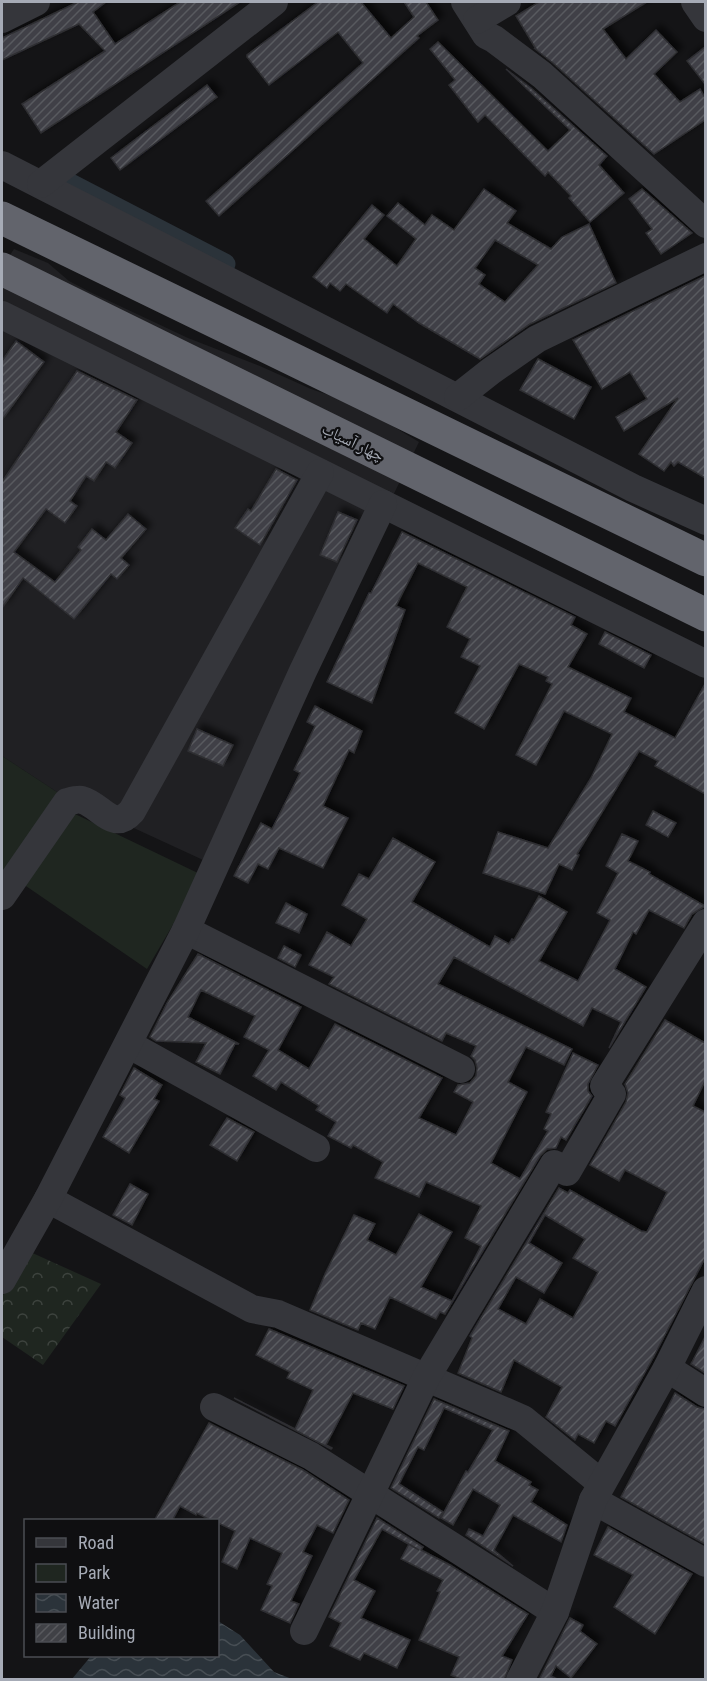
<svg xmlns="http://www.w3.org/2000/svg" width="707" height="1681" font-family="'Roboto Condensed','Noto Naskh Arabic',sans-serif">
	<defs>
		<pattern id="forest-crowns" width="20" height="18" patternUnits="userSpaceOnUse" patternTransform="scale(1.5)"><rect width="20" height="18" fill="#1f2620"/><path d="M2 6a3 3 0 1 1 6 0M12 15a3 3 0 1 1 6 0" fill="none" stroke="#3d433e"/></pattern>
		<pattern id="water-waves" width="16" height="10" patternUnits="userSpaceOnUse" patternTransform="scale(1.5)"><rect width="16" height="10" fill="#2b333a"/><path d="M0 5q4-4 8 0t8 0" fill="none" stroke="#474e54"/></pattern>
		<pattern id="building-hatch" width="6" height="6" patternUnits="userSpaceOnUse" patternTransform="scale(1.5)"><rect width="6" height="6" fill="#404146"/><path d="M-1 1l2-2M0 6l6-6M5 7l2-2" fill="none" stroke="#595a5e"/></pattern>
		<filter id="shadow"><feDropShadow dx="5" dy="-5" stdDeviation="3" flood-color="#0009"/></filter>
	</defs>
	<rect width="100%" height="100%" fill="#141416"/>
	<polygon fill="#202023" points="14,249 48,263 69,281 90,292 188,338 260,366 311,389 358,405 419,442 214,865 60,794 2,756 2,267"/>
	<g fill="#1f2620">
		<polygon points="2,756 60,794 2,881"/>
		<polygon points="75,814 202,875 147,969 23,884"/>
	</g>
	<polygon fill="url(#forest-crowns)" points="28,1251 101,1284 43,1365 2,1337 2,1297"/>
	<polygon fill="url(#water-waves)" points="218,1621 240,1635 274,1672 292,1679 72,1679 91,1656 218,1656"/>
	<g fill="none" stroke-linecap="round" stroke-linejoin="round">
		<polyline stroke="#2b333a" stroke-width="21" points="61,179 225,264"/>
	</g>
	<g fill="url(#building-hatch)" stroke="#2e2e32" stroke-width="1.5" fill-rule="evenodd" filter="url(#shadow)">
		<polygon points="78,2 106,2 93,12 115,44 180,2 240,2 41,133 22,104 105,51 79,24 2,60 2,38"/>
		<polygon points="318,2 361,2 391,38 414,17 404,2 426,2 438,20 417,36 419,38 219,216 206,201 363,63 338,32 269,85 247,57 247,55"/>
		<polygon points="539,2 647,2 603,29 626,59 656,30 677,52 654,74 680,102 700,89 705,98 705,120 654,154 553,63 534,48 536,49 516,16"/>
		<polygon points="438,42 548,151 570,130 506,69 531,88 607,156 599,165 624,193 590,222 569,198 571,196 548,172 545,176 485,115 478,122 449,85 455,80 430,49"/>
		<polygon points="705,47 705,84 687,61"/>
		<polygon points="207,85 217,97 120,170 111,158"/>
		<path d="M484 189 516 211 507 223 551 249 562 237 589 224 616 283 530 324 480 359 419 323 393 304 387 313 346 284 340 291 330 283 327 288 313 277 372 205 384 215 364 239 397 266 416 239 387 216 398 203 425 225 432 215 454 230ZM495 240 538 265 505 302 479 284 485 275 475 268Z"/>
		<polygon points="642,189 692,233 661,254 646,233 652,229 629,199"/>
		<polygon points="705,276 705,478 678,462 674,466 671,462 664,471 639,454 678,398 624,431 616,417 647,399 630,372 602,389 573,340"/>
		<polygon points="16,341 44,362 2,420 2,361"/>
		<polygon points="538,359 591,387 574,419 520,390"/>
		<polygon points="77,371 137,400 116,432 132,443 115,468 106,462 94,481 86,476 70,501 77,506 65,523 46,509 14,552 55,582 81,550 78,547 92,529 106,540 128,514 146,529 121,558 129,565 117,579 111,574 74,619 23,578 2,608 2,482"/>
		<polygon points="276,469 297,480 260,545 235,528 248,509 251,511"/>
		<polygon points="338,512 357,520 337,562 320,555"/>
		<polygon points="402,532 575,617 571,625 587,634 568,667 631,698 624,712 675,738 705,684 705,794 655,766 658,761 639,751 577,854 579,855 572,870 559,864 545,894 483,873 498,832 548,848 591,778 612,734 564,711 536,765 516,755 552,684 546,681 548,677 519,664 484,729 455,713 480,666 461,657 470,639 447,627 467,587 418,563 396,606 405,610 372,703 327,682 369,593 371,593"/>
		<polygon points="605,632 651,655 644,668 599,644"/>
		<polygon points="315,706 362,731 354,753 349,750 323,806 348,818 323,868 279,848 268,869 258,864 248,883 234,876 261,823 272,829 300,773 294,770 315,726 307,722"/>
		<polygon points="197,729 233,745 223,766 188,751"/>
		<polygon points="653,811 676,823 668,837 646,825"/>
		<polygon points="622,834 638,841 628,861 650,872 649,874 705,906 692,914 684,928 649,910 636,934 633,932 615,969 646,987 609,1048 621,1022 592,1008 583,1026 454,957 438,984 572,1049 564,1065 526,1047 508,1082 527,1092 491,1163 520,1179 548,1131 544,1129 551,1114 546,1112 573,1053 598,1065 588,1084 588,1091 592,1096 566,1140 561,1137 556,1148 547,1149 540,1156 445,1314 440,1312 436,1319 390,1297 375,1329 361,1323 358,1330 310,1310 325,1274 354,1215 375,1224 367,1240 396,1255 419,1214 452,1232 421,1287 452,1301 481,1246 465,1238 481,1206 426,1182 419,1197 375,1178 383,1162 353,1145 351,1148 328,1136 336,1122 316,1110 319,1106 281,1082 276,1090 253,1076 269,1050 244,1037 255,1016 201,990 188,1017 239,1044 235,1044 220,1074 196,1062 206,1043 156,1041 150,1037 167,1003 198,954 301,1007 278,1050 309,1069 335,1024 442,1078 419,1118 456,1135 473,1102 454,1092 458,1085 470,1083 476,1076 477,1068 475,1060 471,1056 476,1046 446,1033 442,1041 329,984 334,977 309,965 327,932 351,946 367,919 342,905 359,874 369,879 393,838 435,862 412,902 490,947 495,936 509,944 512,939 514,940 539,896 567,912 539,961 578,981 610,920 597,913 618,873 606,866"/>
		<polygon points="286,903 307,914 299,933 276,923"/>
		<polygon points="284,946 301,955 295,967 278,958"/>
		<path d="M665 1020 705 1043V1081L693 1106 705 1112V1258L652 1360 615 1426 606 1421 594 1443 578 1434 575 1440 546 1417 562 1387 514 1360 501 1392 458 1373 472 1338 470 1336 559 1188 568 1193 570 1190 641 1231 647 1232 667 1192 625 1170 619 1181 590 1165 626 1102 628 1093 625 1084ZM545 1215 585 1239 573 1258 598 1272 573 1318 540 1299 526 1324 498 1309 516 1277 544 1293 562 1263 529 1243Z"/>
		<polygon points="134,1068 162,1085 154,1099 159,1101 129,1153 103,1137 125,1098 120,1095"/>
		<polygon points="227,1118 254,1132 237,1161 210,1145"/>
		<polygon points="130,1184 148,1194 132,1225 113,1215"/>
		<polygon points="269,1329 404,1386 393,1409 353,1393 326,1445 332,1448 331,1449 234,1398 295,1429 313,1390 287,1378 290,1372 256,1355"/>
		<polygon points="705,1337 705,1373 691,1364"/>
		<polygon points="675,1393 697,1407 705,1409 705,1544 621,1497"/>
		<polygon points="434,1399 509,1431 495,1461 531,1482 529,1485 538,1490 531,1502 567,1525 561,1542 513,1515 494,1550 513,1566 466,1535 469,1529 483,1536 500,1505 473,1489 453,1525 441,1518 466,1471 468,1472 493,1430 444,1408 424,1450 418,1447 399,1484 443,1512 439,1518 391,1488"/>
		<polygon points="209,1423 303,1470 349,1500 333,1533 317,1525 303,1552 312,1556 291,1601 299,1604 290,1623 261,1610 272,1586 267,1584 282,1553 250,1538 237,1569 222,1562 235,1531 218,1523 218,1521 212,1521 197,1513 196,1515 180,1506 172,1521 154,1521"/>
		<polygon points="377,1518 423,1547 421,1550 450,1565 528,1614 502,1656 512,1660 504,1680 463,1680 451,1675 459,1657 419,1640 440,1592 437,1591 443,1580 401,1559 409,1544 419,1550 382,1529 354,1580 375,1591 361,1618 410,1640 397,1668 364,1653 360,1660 330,1646 341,1623 329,1617"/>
		<polygon points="608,1527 692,1574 655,1634 614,1607 633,1575 594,1555"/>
		<polygon points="570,1618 583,1625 580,1631 597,1644 571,1678 556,1666 551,1676 559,1680 539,1680"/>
	</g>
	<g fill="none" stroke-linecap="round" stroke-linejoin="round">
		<g stroke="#35363b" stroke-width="28">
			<polyline points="465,2 486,35 494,39 542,75 706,224"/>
			<polyline points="695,2 706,18"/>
			<polyline points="2,19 36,2"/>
			<polyline points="477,20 507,2"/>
			<polyline points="2,165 633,488 706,521"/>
			<polyline points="41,184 274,2"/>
			<polyline points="2,315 706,664"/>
			<polyline points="458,397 491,371 537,339 706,257"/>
			<path d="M2 896 67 802C71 801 78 799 82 800 101 805 113 833 132 811L320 473"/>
			<polyline points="186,930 461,1069"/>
			<polyline points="128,1044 316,1148"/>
			<polyline points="48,1199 252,1309 278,1314 523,1419 601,1483"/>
			<polyline points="2,1280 48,1199 186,930 303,671 383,504"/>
			<polyline points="667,1368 706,1393"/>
			<polyline points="214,1407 311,1456 555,1612"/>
			<polyline points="593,1500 706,1563"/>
			<polyline points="304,1631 427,1376 554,1164 567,1172 612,1094 604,1086 706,923"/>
			<polyline points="520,1680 555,1612 593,1500 667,1368 706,1290"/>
		</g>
		<g stroke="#62646c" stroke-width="33">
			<polyline points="2,218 706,560"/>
			<polyline points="2,269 706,615"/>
		</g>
	</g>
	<g text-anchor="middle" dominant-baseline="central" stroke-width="4.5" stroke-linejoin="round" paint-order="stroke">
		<g font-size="16" fill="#a6abb6" stroke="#0f0f11">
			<text transform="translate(353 442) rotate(26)">چهار آسیاب</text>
		</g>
	</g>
	<rect width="707" height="1681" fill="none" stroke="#a6abb6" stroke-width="6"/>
	<rect x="24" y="1519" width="195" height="138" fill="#0f0f11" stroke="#4b4d53" stroke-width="1.5"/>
	<rect x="36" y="1538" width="30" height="9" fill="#35363b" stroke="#4b4d53" stroke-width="1.5"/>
	<text x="78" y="1549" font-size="18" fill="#a6abb6">Road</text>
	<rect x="36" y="1564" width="30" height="18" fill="#1f2620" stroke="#4b4d53" stroke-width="1.5"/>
	<text x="78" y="1579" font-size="18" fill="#a6abb6">Park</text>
	<rect x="36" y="1594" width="30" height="18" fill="url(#water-waves)" stroke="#4b4d53" stroke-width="1.5"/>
	<text x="78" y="1609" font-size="18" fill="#a6abb6">Water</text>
	<rect x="36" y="1624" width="30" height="18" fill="url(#building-hatch)" stroke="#4b4d53" stroke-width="1.5"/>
	<text x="78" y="1639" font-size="18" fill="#a6abb6">Building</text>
</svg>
